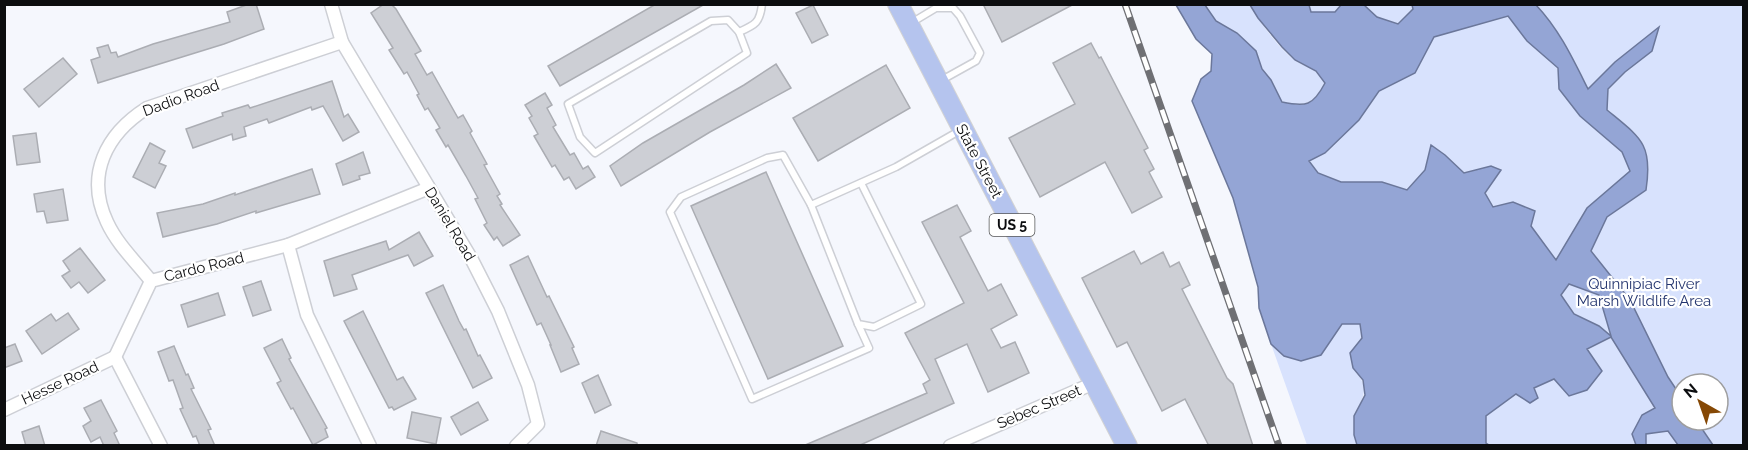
<svg xmlns="http://www.w3.org/2000/svg" width="1748" height="450" font-family="Raleway,sans-serif">
	<rect width="100%" height="100%" fill="#f5f7fd"/>
	<g fill="#d8e2fd" fill-rule="evenodd">
		<path d="M1205 5H1250C1260 22 1279 49 1295 60 1311 71 1313 65 1325 83 1312 105 1306 106 1282 102L1271 80 1262 69 1256 51 1237 33 1216 21Z"/>
		<polygon points="1309,5 1341,5 1336,12 1311,12"/>
		<polygon points="1364,5 1412,5 1413,9 1398,24 1377,17"/>
		<path d="M1498 5H1743V445H1307L1271 344 1284 356 1321 355 1342 324 1360 323 1362 338 1353 368C1370 388 1365 394 1354 416L1513 202 1493 207 1485 193 1445 155 1425 170 1407 190 1382 182H1341L1318 173 1309 160 1325 153 1359 120 1379 91 1415 73 1434 37 1506 16ZM1682 384H1718V420H1682Z"/>
	</g>
	<path fill="#94a5d5" stroke="#6b779a" stroke-width="1.5" fill-rule="evenodd" d="M1176 5H1205L1216 21 1237 33 1256 51 1262 69 1271 80 1282 102C1306 107 1313 106 1325 83L1316 71 1295 60 1282 47 1258 18 1250 5H1309L1311 12H1335L1341 5H1364L1377 17 1398 24 1413 9 1412 5H1536C1559 29 1573 59 1588 89L1615 62 1659 27 1652 51 1625 72 1608 89 1607 110C1641 138 1653 144 1646 190L1607 217 1591 251 1630 300 1668 377 1682 398V420H1696L1713 445H1678L1668 431 1646 434V445H1636L1632 434 1642 415 1655 408 1611 337 1587 349 1602 371 1587 390 1569 396 1554 379 1534 388 1538 398 1530 403 1516 394 1486 416V443L1489 445H1357L1354 435V416L1365 395 1363 380 1353 368 1350 353 1362 338 1360 324H1342L1321 355 1301 361 1284 356 1271 344 1259 308 1258 287 1233 198 1192 101 1201 79 1211 71 1212 54 1196 39ZM1508 16 1527 41 1558 68 1559 89 1580 116 1622 152 1630 171 1587 208 1556 260 1531 226 1535 211 1513 202 1493 207 1485 193 1501 170 1491 166 1464 173 1445 155 1431 145 1425 170 1407 190 1382 182H1341L1318 173 1309 161 1325 153 1359 120 1379 91 1415 73 1434 37ZM1569 284 1599 295 1611 336 1599 326 1574 314 1561 295Z"/>
	<g fill="#cdcfd5" stroke="#abadb3" stroke-width="1.5">
		<polygon points="249,4 256,4 264,29 224,44 98,83 91,60 100,57 97,48 108,45 111,53 116,52 118,57 153,44 230,22 227,12"/>
		<polygon points="384,4 391,4 396,9 421,51 415,54 427,75 432,72 458,118 463,115 472,131 470,133 487,164 484,165 500,194 497,196 502,204 500,205 520,235 503,246 497,237 494,240 484,225 487,223 475,199 478,198 466,176 448,145 446,147 436,130 440,128 428,108 425,110 417,95 419,94 407,72 404,74 389,50 393,48 371,13"/>
		<polygon points="656,4 705,4 560,86 548,66"/>
		<polygon points="983,4 1074,4 1002,42"/>
		<polygon points="813,5 828,35 812,43 796,13"/>
		<polygon points="1091,43 1099,58 1101,57 1148,148 1144,150 1154,169 1149,172 1162,197 1132,213 1105,162 1040,197 1009,138 1075,104 1053,63"/>
		<polygon points="63,58 77,74 39,107 24,89"/>
		<polygon points="776,64 791,88 710,132 621,186 610,166 643,143 744,85"/>
		<polygon points="886,65 910,108 818,161 793,118"/>
		<polygon points="332,81 344,117 348,114 359,132 343,141 323,106 312,110 311,107 269,123 267,119 244,127 246,136 233,140 232,134 193,148 186,129 223,116 222,113 248,105 250,108"/>
		<polygon points="545,93 552,105 547,108 556,125 553,127 570,155 574,153 583,169 588,166 595,177 576,189 569,177 564,180 555,165 552,167 534,136 538,134 529,118 532,116 525,105"/>
		<polygon points="36,133 40,162 17,165 13,136"/>
		<polygon points="150,143 165,151 159,163 166,166 155,188 133,177"/>
		<polygon points="363,152 370,173 359,176 360,179 343,185 336,164"/>
		<polygon points="312,169 320,194 256,213 256,211 217,224 163,237 157,213 203,204 235,193 235,195"/>
		<polygon points="766,172 843,346 768,379 691,206"/>
		<polygon points="63,189 68,220 47,223 44,211 37,212 34,194"/>
		<polygon points="957,205 971,231 960,237 988,291 1001,284 1017,315 991,329 1001,348 1015,342 1029,373 988,392 967,344 935,359 954,403 858,446 803,446 927,393 923,384 930,380 905,333 964,303 922,222"/>
		<polygon points="419,232 433,256 414,266 408,255 352,275 357,289 334,296 324,261 386,241 389,250"/>
		<polygon points="80,248 105,280 88,293 79,282 71,288 62,276 70,271 63,261"/>
		<polygon points="1134,251 1141,264 1163,252 1170,267 1179,262 1190,285 1182,289 1227,378 1233,384 1253,446 1209,446 1185,399 1162,411 1127,342 1117,347 1082,278"/>
		<polygon points="528,256 547,297 549,296 574,347 572,348 579,364 561,372 550,345 551,345 541,323 537,325 510,265"/>
		<polygon points="261,281 271,310 253,316 243,287"/>
		<polygon points="443,285 459,321 464,330 466,329 478,356 480,355 492,378 473,388 426,293"/>
		<polygon points="218,293 225,315 188,327 181,305"/>
		<polygon points="363,311 397,380 403,377 416,399 394,410 392,407 389,408 344,321"/>
		<polygon points="68,313 79,329 42,354 26,331 51,314 56,321"/>
		<polygon points="282,339 291,358 289,359 327,428 325,429 328,437 313,445 293,408 291,409 277,383 281,381 264,348"/>
		<polygon points="15,344 22,361 4,368 4,348"/>
		<polygon points="174,346 186,375 188,374 194,388 191,389 211,429 208,430 215,446 200,446 196,436 193,437 180,409 183,408 173,380 169,381 158,352"/>
		<polygon points="598,375 611,405 595,413 582,383"/>
		<polygon points="101,400 117,431 114,433 120,446 104,446 100,437 91,442 83,426 91,421 84,408"/>
		<polygon points="478,402 488,420 461,435 451,417"/>
		<polygon points="412,412 441,418 436,444 407,438"/>
		<polygon points="39,426 45,446 26,446 22,432"/>
		<polygon points="601,431 637,443 637,446 596,446"/>
	</g>
	<g fill="none" stroke-linecap="round" stroke-linejoin="round">
		<g stroke="#cdcfd5" stroke-width="9">
			<g id="service">
				<polygon points="728,20 739,32 747,53 595,153 580,137 568,104 711,21"/>
				<polyline points="911,23 936,8 953,8 960,16 980,53 976,61 940,81"/>
				<path d="M739 32C755 25 760 23 762 4"/>
				<polyline points="811,205 858,324 874,327 921,304 861,183"/>
				<polyline points="858,324 869,348 752,399 670,212 681,197 767,158 783,155 811,205 896,167 959,131"/>
			</g>
		</g>
		<g stroke="#cdcfd5" stroke-width="15">
			<g id="minor">
				<polyline points="331,4 342,42 471,258 498,311 528,385 538,424 516,446"/>
				<polyline points="288,245 307,315 370,446"/>
				<path d="M151 281C136 262 117 244 107 222 85 175 106 134 147 108L342 42"/>
				<polyline points="115,357 151,281 288,245 429,188"/>
				<polyline points="115,357 161,446"/>
				<polyline points="4,410 115,357"/>
				<polyline points="950,446 1094,383"/>
			</g>
		</g>
		<g stroke="#d3d3d4" stroke-width="22">
			<polyline id="primary" points="898,4 1127,446"/>
		</g>
		<use href="#service" stroke="#fff" stroke-width="6"/>
		<use href="#minor" stroke="#fff" stroke-width="12"/>
		<use href="#primary" stroke="#b5c4ee" stroke-width="20"/>
		<g stroke="#6f7074" stroke-width="7">
			<polyline id="rail" points="1125,4 1279,446"/>
		</g>
		<use href="#rail" stroke="#fff" stroke-width="4.5" stroke-dasharray="14" stroke-linecap="butt"/>
	</g>
	<g text-anchor="middle" dominant-baseline="central" stroke-width="4.5" stroke-linejoin="round" paint-order="stroke">
		<rect fill="#fff" stroke="#555657" stroke-width="1.5" x="989.5" y="214" width="45" height="22" rx="4.5"/>
		<g font-size="14" font-weight="bold" fill="#0c0d0f">
			<text x="1012" y="225">US 5</text>
		</g>
		<g font-size="15" fill="#0c0d0f" stroke="#fff">
			<text transform="translate(181 98) rotate(-20)">Dadio Road</text>
			<text transform="translate(979 161) rotate(62)">State Street</text>
			<text transform="translate(450 224) rotate(59)">Daniel Road</text>
			<text transform="translate(204 267) rotate(-14)">Cardo Road</text>
			<text transform="translate(60 383) rotate(-25)">Hesse Road</text>
			<text transform="translate(1039 407) rotate(-23)">Sebec Street</text>
		</g>
		<g font-size="15" fill="#23346e" stroke="#fff">
			<text x="1644" y="284">Quinnipiac River<tspan x="1644" dy="17">Marsh Wildlife Area</tspan></text>
		</g>
	</g>
	<rect width="1748" height="450" fill="none" stroke="#0c0d0f" stroke-width="12"/>
	<g transform="translate(1700 402) rotate(320)"><circle r="28" fill="#ffffff" stroke="#9e9e9f" stroke-width="1.5"/>
	<path d="M0-4.5L10 22L0 15L-10 22Z" fill="#854805"/>
	<text y="-9" font-size="16" font-weight="bold" text-anchor="middle" fill="#0c0d0f">N</text>
	</g>
</svg>
